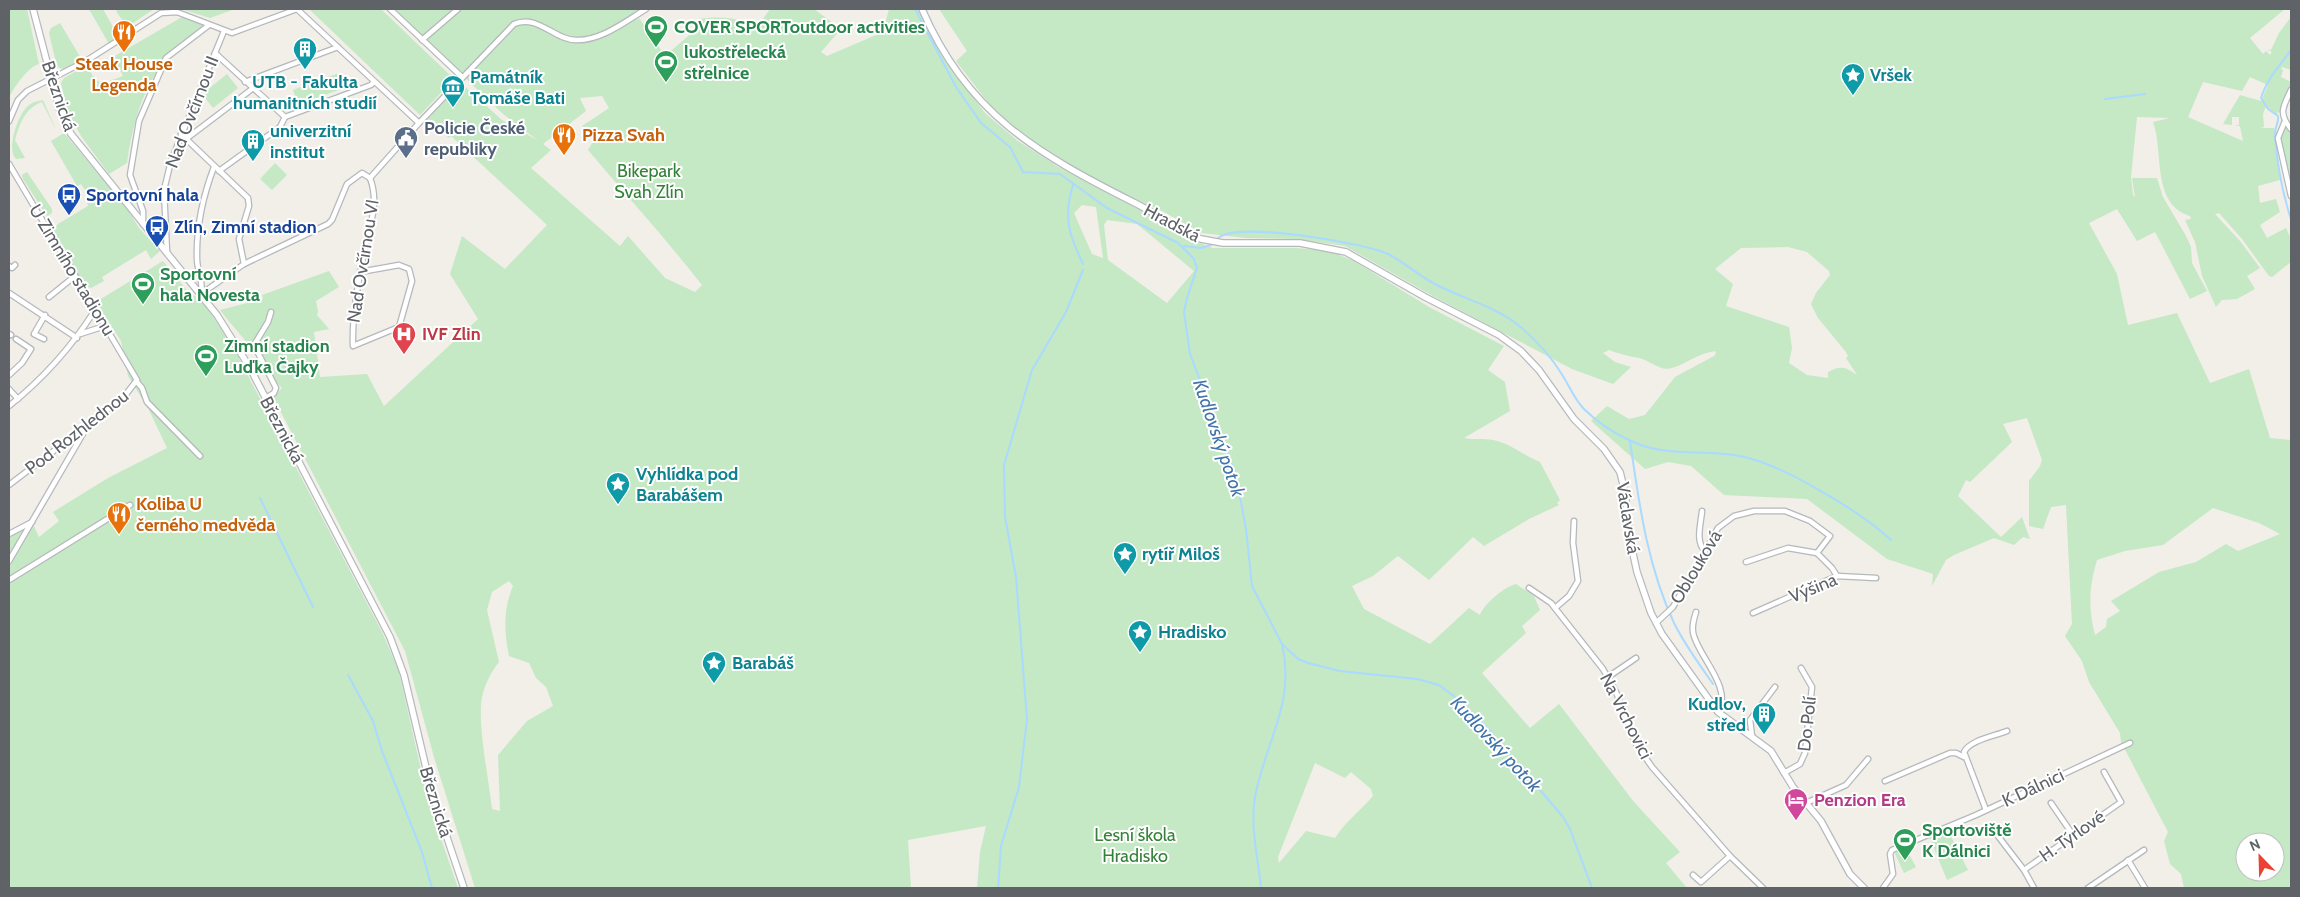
<svg xmlns="http://www.w3.org/2000/svg" width="2300" height="897" font-family="Cabin,sans-serif">
	<rect width="100%" height="100%" fill="#f1efe8"/>
	<g fill="#c5e8c5" fill-rule="evenodd">
		<path d="M9 9H27L39 64C28 67 14 87 9 98Z"/>
		<polygon points="89,9 103,9 118,36 109,44"/>
		<polygon points="120,9 154,9 127,27 116,11"/>
		<polygon points="181,9 235,9 210,18"/>
		<polygon points="309,9 381,9 454,79 420,115"/>
		<path d="M393 9H641L632 15 636 20 639 18 665 56 694 31 699 19C727 16 737 17 761 31L757 27 770 9H814L841 29 821 52 827 56 883 32 889 9H919L947 62 985 113 1018 141 1057 166 1150 215 1184 237 1213 248H1296L1330 251 1354 261 1429 307 1504 346 1488 370 1505 382 1510 411 1464 438C1473 440 1483 438 1493 440 1510 443 1524 456 1540 462L1560 500 1557 503 1559 505 1529 519 1484 546 1473 537 1429 580 1398 556 1373 576 1352 586 1364 609 1430 644 1469 608 1480 615C1484 604 1504 587 1516 584L1534 596 1540 610 1522 626 1526 633 1482 673 1530 728 1559 704 1634 802 1680 852 1666 863 1687 888H977L980 852 986 826 908 840 911 888H475L434 757 405 651 273 397 282 388 276 382 259 352 255 354C245 338 231 325 220 310L263 299 262 295 329 271 339 287 316 301 318 311 317 315 329 329 314 332 320 377 367 374 384 406 478 319 450 274 462 236 505 269 547 225 451 136 449 138 428 119 461 83 502 120 537 140 502 113ZM602 96 609 108 582 126 594 140 588 150C626 195 666 239 702 285L695 292 665 278 628 236 620 246 531 168 551 150 543 144 586 111 580 98ZM1082 205 1096 207 1103 258 1092 254 1074 213ZM1107 220 1137 224 1194 271 1167 303 1108 260 1104 225ZM509 581 513 586C503 610 504 631 509 656L529 663 536 678 546 687 553 706 527 721 498 755 500 811 492 809C489 780 477 723 482 697 485 684 491 672 499 662L487 610 492 592ZM1315 763 1345 778 1351 772 1371 789 1373 796C1360 811 1345 822 1335 838L1306 831 1279 863 1278 857Z"/>
		<path d="M939 9H2285L2250 38 2263 54 2266 51 2270 55 2272 52 2267 49 2271 50 2279 33 2291 17V70L2282 67 2281 69 2283 70 2281 77 2291 82V87L2279 113 2277 112 2278 116 2266 106 2263 114 2264 127 2260 128H2274L2280 180 2258 186 2260 203 2276 199 2280 212 2260 225 2267 238 2286 228 2291 239V262L2272 277 2269 276 2242 239 2219 213 2215 214 2240 241 2260 268 2247 276 2255 289 2237 299 2222 300 2216 307 2202 276 2195 242 2185 220 2191 219 2190 216C2151 204 2164 151 2153 122L2170 118 2137 117 2131 177 2133 195 2135 197 2132 178H2157L2163 197 2186 236 2191 247 2192 263 2207 291 2190 299 2155 232 2137 241 2117 209 2089 223 2117 274 2128 325 2177 313 2210 383 2249 369 2270 438 2291 440V888H2184L2181 874 2170 864 2164 841 2168 832 2121 742 2120 733 2089 682 2082 661 2065 636 2072 624 2066 505 2051 507 2043 529 2029 526V481L2040 466 2042 460 2027 418 2003 424 2012 442 1970 482 1966 480 1958 496 2001 537 2022 517 2030 539 2023 537 2014 545 1994 538 1954 555 1946 560 1932 586 1933 574 1887 559 1807 499 1724 495 1691 466 1668 462 1645 469 1591 421 1607 406 1629 419 1645 415 1675 377 1714 356 1716 353 1715 351C1696 354 1688 363 1672 368 1660 372 1650 360 1639 358 1628 356 1620 354 1609 350L1603 353 1615 362 1631 367 1613 384 1572 369 1433 296 1345 246 1296 239 1245 238 1202 233 1162 211 1113 190 1062 162 1024 136 989 104 956 61 967 51ZM2250 77 2268 85 2261 101 2240 95 2223 124 2232 125V117H2239V125L2234 126H2240L2243 141 2188 117 2203 82 2242 91ZM1788 247 1807 252 1829 271 1830 275 1816 293 1811 304 1818 318 1846 352 1848 356 1846 358 1857 375C1846 367 1841 365 1828 372V378L1807 375 1789 363 1792 348 1789 327 1726 306 1733 284 1715 269 1741 248ZM2213 508 2259 523 2280 534 2238 551 2226 544 2196 562 2159 572 2111 601 2120 611 2107 619 2106 627 2095 635C2088 608 2089 587 2097 560L2125 551 2163 545ZM2245 842H2275V872H2245Z"/>
		<path d="M182 17 209 27C196 38 178 47 166 60 142 87 132 128 127 163L109 174 81 136 67 110 61 83 64 78 82 68 86 71 89 69 95 80 104 83 123 76 113 57Z"/>
		<polygon points="60,23 82,60 63,69 57,67 49,33 51,28"/>
		<polygon points="339,73 343,74 341,89 298,105 293,90"/>
		<polygon points="227,74 238,88 213,108 202,94"/>
		<path d="M43 100 57 132 42 102C25 108 20 123 15 140L25 158 16 159C6 149 18 114 28 106 32 102 38 101 43 100Z"/>
		<polygon points="2286,124 2291,134 2291,191 2280,138"/>
		<polygon points="64,133 126,207 139,228 160,251 151,259 146,250 102,277 104,281 91,288 85,286 56,240 53,231 58,224 88,206 87,202 91,199 81,184 77,186 51,141"/>
		<polygon points="275,163 287,175 272,190 260,179"/>
		<polygon points="27,172 52,209 52,213 47,216 23,179 22,175"/>
		<polygon points="163,261 189,293 202,300 232,345 383,634 399,672 428,801 458,888 9,888 9,538 33,524 39,537 59,521 53,512 108,478 167,448 149,410 128,376 121,341 96,302"/>
		<polygon points="1947,829 1968,870 1947,880 1929,836"/>
		<polygon points="1905,847 1916,867 1904,873 1895,854 1896,852"/>
	</g>
	<g fill="none" stroke-linecap="round" stroke-linejoin="round">
		<g stroke="#aadaff" stroke-width="2">
			<polyline points="915,9 956,87 981,123 1010,147 1023,172 1060,174 1107,208 1178,243 1194,259 1197,268 1187,298 1184,312 1190,354 1236,475 1246,529 1252,586 1282,644 1298,659 1308,663 1340,671 1417,679 1439,685 1459,700 1489,730 1563,817 1570,829 1592,888"/>
			<path d="M2291 50C2280 65 2267 79 2261 98L2268 109 2278 116C2279 124 2274 128 2275 135 2277 163 2282 192 2291 219"/>
			<polyline points="2105,99 2145,94"/>
			<path d="M1073 185C1063 217 1069 235 1083 264"/>
			<path d="M1217 239C1235 220 1363 243 1388 254 1404 262 1418 275 1433 283 1461 298 1492 305 1517 324 1534 338 1550 355 1561 373 1569 385 1574 399 1584 409 1596 421 1614 433 1629 440 1664 458 1703 449 1740 456 1780 463 1861 512 1891 540"/>
			<polyline points="1184,246 1201,248 1211,245"/>
			<path d="M1630 441C1639 503 1647 565 1674 623 1685 645 1699 664 1713 684"/>
			<polyline points="260,498 313,607"/>
			<polyline points="348,675 373,721 382,751 422,852 432,888"/>
			<polyline points="998,888 1001,846 1019,787 1027,719 1016,577 1005,517 1004,465 1032,370 1066,312 1083,270"/>
			<path d="M1261 888C1258 859 1250 826 1255 797 1265 742 1296 703 1282 644"/>
		</g>
		<g stroke="#b5b8bc" stroke-width="7">
			<g id="street">
				<polyline points="297,9 419,123"/>
				<polyline points="390,9 462,77"/>
				<polyline points="422,40 458,9"/>
				<polyline points="215,53 285,117 371,85 374,82"/>
				<polyline points="245,82 338,47"/>
				<path d="M2291 90C2283 107 2278 113 2291 129"/>
				<polyline points="9,121 18,100 27,91 86,61 161,13 177,12 232,33 297,9"/>
				<polyline points="2285,121 2278,138 2291,196"/>
				<polyline points="181,134 248,198 249,206 239,239 244,264"/>
				<polyline points="186,139 252,89"/>
				<polyline points="9,164 137,380 123,398 9,485"/>
				<polyline points="219,171 280,127 285,117"/>
				<path d="M370 178 419 123 514 24C538 14 554 40 576 40 601 41 626 21 646 9"/>
				<polyline points="143,224 143,211 130,175 139,121 166,58 209,25"/>
				<polyline points="167,252 164,190 171,161 224,31"/>
				<polyline points="9,266 12,268 15,265"/>
				<path d="M360 272 399 265 409 269 412 281 399 327 353 346C352 314 358 284 364 253 369 227 380 204 370 178"/>
				<polyline points="9,293 77,338"/>
				<polyline points="201,294 244,264 328,224 332,220 347,184 362,173 370,178"/>
				<path d="M201 294C204 282 197 271 197 259 196 227 203 196 214 167"/>
				<polyline points="49,297 75,276"/>
				<polyline points="9,334 11,335"/>
				<polyline points="80,334 105,326"/>
				<polyline points="44,339 34,334 45,315"/>
				<polyline points="9,375 22,363 31,349 16,339"/>
				<polyline points="137,382 142,388 147,402 200,456"/>
				<polyline points="9,389 18,399"/>
				<polyline points="266,398 274,393 276,388 254,345 268,322 271,312"/>
				<path d="M9 406C44 378 71 348 95 310"/>
				<path d="M1702 511C1701 523 1695 542 1705 551"/>
				<polyline points="9,534 32,522"/>
				<polyline points="1817,553 1832,568 1837,576"/>
				<polyline points="9,561 88,425"/>
				<polyline points="1746,562 1788,548 1817,553"/>
				<polyline points="9,580 130,505"/>
				<polyline points="1529,588 1551,603 1603,669 1616,692 1636,744 1652,767 1730,856 1763,888"/>
				<polyline points="1555,608 1569,596 1578,581 1573,543 1574,521"/>
				<path d="M1696 612C1694 618 1692 626 1693 632 1696 654 1734 688 1718 712"/>
				<polyline points="1753,613 1837,576 1876,578"/>
				<polyline points="1656,623 1673,607 1718,528 1734,516 1754,511 1785,511 1810,521 1830,536 1817,553"/>
				<polyline points="1608,677 1636,658"/>
				<polyline points="1752,736 1750,720 1775,687"/>
				<polyline points="1784,773 1800,764 1805,753 1812,687 1801,668"/>
				<polyline points="1885,781 1950,753 1956,753 1964,757"/>
				<polyline points="1806,803 1846,785 1868,759"/>
				<polyline points="2051,803 2073,835"/>
				<path d="M1986 810 1964 752C1970 740 1995 736 2007 731"/>
				<polyline points="1998,836 2024,870 2034,888"/>
				<polyline points="2128,860 2145,888"/>
				<polyline points="2024,870 2121,802 2104,772"/>
				<polyline points="1693,875 1701,882 1730,856"/>
				<polyline points="1883,888 1893,874 1890,854 1892,850 1976,815 2130,743"/>
				<polyline points="2088,888 2144,850"/>
			</g>
		</g>
		<g stroke="#b6babf" stroke-width="8">
			<g id="secondary">
				<polyline points="33,9 59,108 71,134 217,315 250,368 390,637 404,675 432,793 464,888"/>
				<path d="M922 9C967 114 1038 154 1135 203 1157 214 1178 230 1201 239L1223 243H1300L1346 252 1425 297 1499 335 1521 351 1539 370 1574 419 1604 449 1620 472 1625 492 1630 540 1637 572 1651 613 1662 634 1718 712 1771 751 1793 787 1821 821 1850 874 1864 888"/>
			</g>
		</g>
		<use href="#street" stroke="#fff" stroke-width="4.5"/>
		<use href="#secondary" stroke="#fff" stroke-width="5.5"/>
	</g>
	<defs>
		<g id="stadium-pin" transform="scale(1.25)"><path d="M0 17L-7.5 6A9.5 9.5 0 1 1 7.5 6Z" fill="#2e9e5b" stroke="#fff"/><path d="M0-5a6.5 5 0 1 0 0 10a6.5 5 0 1 0 0-10ZM-3.5-1.8h7v3.6h-7Z" fill="#fff"/></g>
		<g id="restaurant-pin" transform="scale(1.25)"><path d="M0 17L-7.5 6A9.5 9.5 0 1 1 7.5 6Z" fill="#e8710a" stroke="#fff"/><path d="M-5-6h1v4h1v-4h1v4h1v-4h1v5L-1.5 .5V6h-2V.5L-5-1ZM5-6V6H3V1.5H1.5Q1.5-4 5-6Z" fill="#fff"/></g>
		<g id="building-pin" transform="scale(1.25)"><path d="M0 17L-7.5 6A9.5 9.5 0 1 1 7.5 6Z" fill="#0f9aa8" stroke="#fff"/><path d="M-4-6H4V6H1V3H-1V6H-4ZM-2.5-4.3h1.7v1.8h-1.7ZM.8-4.3h1.7v1.8H.8ZM-2.5-1h1.7V.8h-1.7ZM.8-1h1.7V.8H.8Z" fill="#fff"/></g>
		<g id="sight-pin" transform="scale(1.25)"><path d="M0 17L-7.5 6A9.5 9.5 0 1 1 7.5 6Z" fill="#0f9aa8" stroke="#fff"/><path d="M0-6L1.8-2.2L6-1.7L2.9 1.2L3.7 5.4L0 3.3L-3.7 5.4L-2.9 1.2L-6-1.7L-1.8-2.2Z" fill="#fff"/></g>
		<g id="museum-pin" transform="scale(1.25)"><path d="M0 17L-7.5 6A9.5 9.5 0 1 1 7.5 6Z" fill="#0f9aa8" stroke="#fff"/><path d="M0-6L6-3V-2H-6V-3ZM-5-1h2V3h-2ZM-1-1h2V3h-2ZM3-1h2V3H3ZM-6 4H6V6H-6Z" fill="#fff"/></g>
		<g id="civic-pin" transform="scale(1.25)"><path d="M0 17L-7.5 6A9.5 9.5 0 1 1 7.5 6Z" fill="#5c6f8a" stroke="#fff"/><path d="M-.6-6.5H3V-4.5H.6V-3L4-1V1h2V6H-6V1h2V-1L-.6-3ZM-1.2 2.5V6h2.4V2.5Z" fill="#fff"/></g>
		<g id="bus-pin" transform="scale(1.25)"><path d="M0 17L-7.5 6A9.5 9.5 0 1 1 7.5 6Z" fill="#1a4fb4" stroke="#fff"/><path d="M-5-6H5V4H4V6H2V4H-2V6H-4V4H-5ZM-3.5-4V0h7V-4ZM-3.5 1.2v1.5H-2V1.2ZM2 1.2v1.5H3.5V1.2Z" fill="#fff"/></g>
		<g id="hospital-pin" transform="scale(1.25)"><path d="M0 17L-7.5 6A9.5 9.5 0 1 1 7.5 6Z" fill="#e0444e" stroke="#fff"/><path d="M-5-5h3v3.5h4V-5h3V5h-3V1.5h-4V5h-3Z" fill="#fff"/></g>
		<g id="hotel-pin" transform="scale(1.25)"><path d="M0 17L-7.5 6A9.5 9.5 0 1 1 7.5 6Z" fill="#d1479c" stroke="#fff"/><path d="M-6-4.5h1.5V1H6V5H4.5V3h-9V5H-6ZM-4 0a1.8 1.8 0 1 1 3.6 0ZM.5 0V-2.5h3Q6-2.5 6 0Z" fill="#fff"/></g>
	</defs>
	<g fill-rule="evenodd">
		<use href="#stadium-pin" x="656" y="27"/>
		<use href="#restaurant-pin" x="124" y="32"/>
		<use href="#building-pin" x="305" y="49"/>
		<use href="#stadium-pin" x="666" y="62"/>
		<use href="#sight-pin" x="1853" y="75"/>
		<use href="#museum-pin" x="453" y="87"/>
		<use href="#restaurant-pin" x="564" y="135"/>
		<use href="#civic-pin" x="406" y="138"/>
		<use href="#building-pin" x="253" y="141"/>
		<use href="#bus-pin" x="69" y="195"/>
		<use href="#bus-pin" x="157" y="227"/>
		<use href="#stadium-pin" x="143" y="284"/>
		<use href="#hospital-pin" x="404" y="334"/>
		<use href="#stadium-pin" x="206" y="356"/>
		<use href="#sight-pin" x="618" y="484"/>
		<use href="#restaurant-pin" x="119" y="514"/>
		<use href="#sight-pin" x="1125" y="554"/>
		<use href="#sight-pin" x="1140" y="632"/>
		<use href="#sight-pin" x="714" y="663"/>
		<use href="#building-pin" x="1764" y="714"/>
		<use href="#hotel-pin" x="1796" y="800"/>
		<use href="#stadium-pin" x="1905" y="840"/>
	</g>
	<g text-anchor="middle" dominant-baseline="central" stroke-width="4" stroke-linejoin="round" paint-order="stroke">
		<g font-size="18" font-weight="bold" fill="#27864d" stroke="#fff" text-anchor="start">
			<text x="674" y="27">COVER SPORToutdoor activities</text>
			<text x="684" y="52">lukostřelecká<tspan x="684" dy="21">střelnice</tspan></text>
			<text x="160" y="274">Sportovní<tspan x="160" dy="21">hala Novesta</tspan></text>
			<text x="224" y="346">Zimní stadion<tspan x="224" dy="21">Luďka Čajky</tspan></text>
			<text x="1922" y="830">Sportoviště<tspan x="1922" dy="21">K Dálnici</tspan></text>
		</g>
		<g font-size="18" font-weight="bold" fill="#c56008" stroke="#fff" text-anchor="start">
			<text x="124" y="64" text-anchor="middle">Steak House<tspan x="124" dy="21">Legenda</tspan></text>
			<text x="582" y="135">Pizza Svah</text>
			<text x="136" y="504">Koliba U<tspan x="136" dy="21">černého medvěda</tspan></text>
		</g>
		<g font-size="18" font-weight="bold" fill="#0d838f" stroke="#fff" text-anchor="start">
			<text x="1870" y="75">Vršek</text>
			<text x="470" y="77">Památník<tspan x="470" dy="21">Tomáše Bati</tspan></text>
			<text x="305" y="82" text-anchor="middle">UTB - Fakulta<tspan x="305" dy="21">humanitních studií</tspan></text>
			<text x="270" y="131">univerzitní<tspan x="270" dy="21">institut</tspan></text>
			<text x="636" y="474">Vyhlídka pod<tspan x="636" dy="21">Barabášem</tspan></text>
			<text x="1142" y="554">rytíř Miloš</text>
			<text x="1158" y="632">Hradisko</text>
			<text x="732" y="663">Barabáš</text>
			<text x="1746" y="704" text-anchor="end">Kudlov,<tspan x="1746" dy="21">střed</tspan></text>
		</g>
		<g font-size="18" fill="#5f6368" stroke="#fff">
			<text transform="translate(59 96) rotate(71)">Březnická</text>
			<text transform="translate(192 112) rotate(-69)">Nad Ovčírnou II</text>
			<text transform="translate(1172 223) rotate(28)">Hradská</text>
			<text transform="translate(363 261) rotate(-81)">Nad Ovčírnou VI</text>
			<text transform="translate(72 270) rotate(59)">U Zimního stadionu</text>
			<text transform="translate(282 430) rotate(62)">Březnická</text>
			<text transform="translate(77 432) rotate(-38)">Pod Rozhlednou</text>
			<text transform="translate(1628 518) rotate(81)">Václavská</text>
			<text transform="translate(1696 567) rotate(-59)">Oblouková</text>
			<text transform="translate(1813 588) rotate(-22)">Výšina</text>
			<text transform="translate(1626 716) rotate(63)">Na Vrchovici</text>
			<text transform="translate(1807 724) rotate(-84)">Do Polí</text>
			<text transform="translate(2033 788) rotate(-25)">K Dálnici</text>
			<text transform="translate(436 802) rotate(73)">Březnická</text>
			<text transform="translate(2072 836) rotate(-35)">H. Týrlové</text>
		</g>
		<g font-size="18" font-weight="bold" fill="#4e5e75" stroke="#fff" text-anchor="start">
			<text x="424" y="128">Policie České<tspan x="424" dy="21">republiky</tspan></text>
		</g>
		<g font-size="18" fill="#348238" stroke="#fff">
			<text x="649" y="171">Bikepark<tspan x="649" dy="21">Svah Zlín</tspan></text>
			<text x="1135" y="835">Lesní škola<tspan x="1135" dy="21">Hradisko</tspan></text>
		</g>
		<g font-size="18" font-weight="bold" fill="#164399" stroke="#fff" text-anchor="start">
			<text x="86" y="195">Sportovní hala</text>
			<text x="174" y="227">Zlín, Zimní stadion</text>
		</g>
		<g font-size="18" font-weight="bold" fill="#be3a42" stroke="#fff" text-anchor="start">
			<text x="422" y="334">IVF Zlin</text>
		</g>
		<g font-size="18" font-weight="bold" fill="#b23c85" stroke="#fff" text-anchor="start">
			<text x="1814" y="800">Penzion Era</text>
		</g>
		<g font-size="19" font-style="italic" fill="#4174aa" stroke="#fff">
			<text transform="translate(1219 438) rotate(71)">Kudlovský potok</text>
			<text transform="translate(1496 744) rotate(47)">Kudlovský potok</text>
		</g>
	</g>
	<rect width="2300" height="897" fill="none" stroke="#5f6368" stroke-width="20"/>
	<g transform="translate(2260 857) rotate(337)"><circle r="24" fill="#ffffff" stroke="#bfc1c3"/>
	<path d="M0-4L9 19L0 12L-9 19Z" fill="#ea4335"/>
	<text y="-8" font-size="14" font-weight="bold" text-anchor="middle" fill="#5f6368">N</text>
	</g>
</svg>
